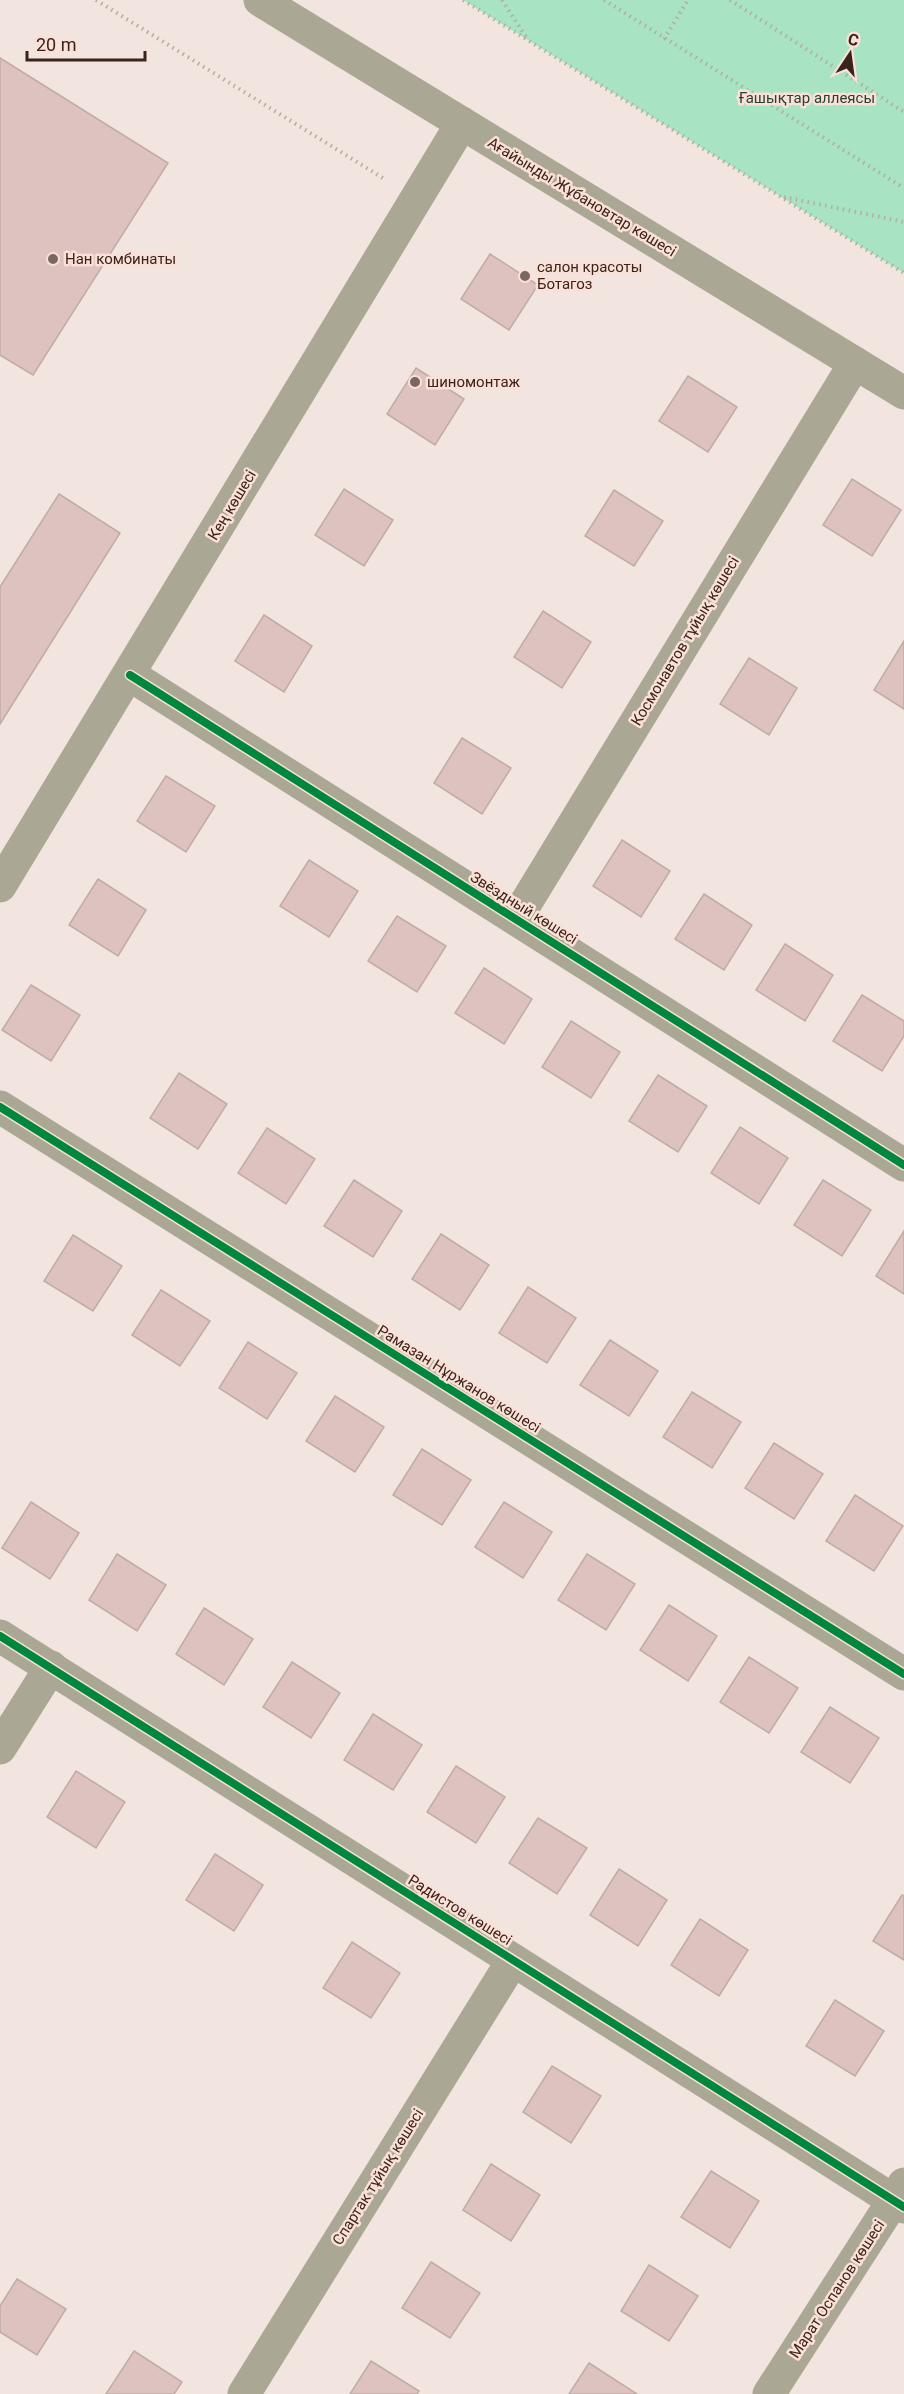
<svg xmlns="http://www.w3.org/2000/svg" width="904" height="2394" viewBox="0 0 904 2394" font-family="Roboto,sans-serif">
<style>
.green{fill:#a8e4c3}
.building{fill:#dec2bf;stroke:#bfaca9;stroke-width:1.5}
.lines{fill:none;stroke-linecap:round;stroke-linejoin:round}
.path{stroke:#b4ada2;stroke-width:4;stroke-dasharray:1.5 4.5;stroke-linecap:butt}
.minor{stroke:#aba795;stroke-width:33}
.cycleway-casing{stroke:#fae0d6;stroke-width:11}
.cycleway{stroke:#00873e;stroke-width:8}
.poi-dot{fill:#7a675f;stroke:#fae0d6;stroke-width:2}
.labels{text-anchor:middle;stroke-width:5;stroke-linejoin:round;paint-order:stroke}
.park-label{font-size:15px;fill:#264033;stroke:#fae0d6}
.street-label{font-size:15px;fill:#3a231a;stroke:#fae0d6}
.poi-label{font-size:15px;fill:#3a231a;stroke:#fae0d6;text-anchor:start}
</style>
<rect width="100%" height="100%" fill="#f2e4de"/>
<polygon class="green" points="463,0 904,0 904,273"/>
<g class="building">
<polygon points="0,58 168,163 33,375 0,355"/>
<polygon points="490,254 538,285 509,330 461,299"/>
<polygon points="416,368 464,399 435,445 387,414"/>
<polygon points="688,376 737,407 708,452 659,421"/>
<polygon points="852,479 901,510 872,556 823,525"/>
<polygon points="344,489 393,520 364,566 315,535"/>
<polygon points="614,490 663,521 634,566 585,536"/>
<polygon points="59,494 120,533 0,724 0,587"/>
<polygon points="543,611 591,642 562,688 514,657"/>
<polygon points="264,615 312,646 284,692 235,661"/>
<polygon points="904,641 904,709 874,690"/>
<polygon points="749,658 797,688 769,735 720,704"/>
<polygon points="462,738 511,768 482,814 434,783"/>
<polygon points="166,776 215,806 186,852 137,821"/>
<polygon points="622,840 670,871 641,917 593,886"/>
<polygon points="309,860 358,891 329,937 280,906"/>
<polygon points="98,879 146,910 118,956 69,925"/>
<polygon points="704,894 752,925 724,970 675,939"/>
<polygon points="397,916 446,946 417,992 368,961"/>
<polygon points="785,944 833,975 805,1021 756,990"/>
<polygon points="484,968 532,999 504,1044 455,1013"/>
<polygon points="31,985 80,1015 51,1061 2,1030"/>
<polygon points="862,995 904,1021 904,1036 882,1071 833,1041"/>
<polygon points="571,1021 620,1052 591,1098 542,1067"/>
<polygon points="179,1073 227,1104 198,1149 150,1118"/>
<polygon points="658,1075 707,1106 678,1152 629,1121"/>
<polygon points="740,1127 788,1158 759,1204 711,1173"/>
<polygon points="267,1128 315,1159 286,1204 238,1173"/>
<polygon points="354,1180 402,1211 373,1257 324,1226"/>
<polygon points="823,1180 871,1210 842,1256 794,1225"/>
<polygon points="904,1231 904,1294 876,1276"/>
<polygon points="441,1234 489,1265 460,1310 412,1279"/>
<polygon points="73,1235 122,1266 93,1311 44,1281"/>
<polygon points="528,1287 576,1318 547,1363 499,1333"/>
<polygon points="161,1290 210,1321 180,1366 132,1335"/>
<polygon points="610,1340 658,1371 629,1416 580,1385"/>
<polygon points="248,1342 297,1373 267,1419 219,1388"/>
<polygon points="692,1392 741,1422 712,1468 663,1437"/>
<polygon points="335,1396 384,1427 355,1472 306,1441"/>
<polygon points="774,1443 823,1474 794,1519 745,1488"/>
<polygon points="422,1449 471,1480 442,1525 393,1495"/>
<polygon points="855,1495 903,1526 874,1571 826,1541"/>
<polygon points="31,1502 79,1533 50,1579 2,1548"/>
<polygon points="504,1502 552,1532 523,1578 475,1547"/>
<polygon points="117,1554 166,1585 137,1631 89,1600"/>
<polygon points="587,1554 635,1584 606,1630 558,1600"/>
<polygon points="669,1605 717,1636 688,1681 640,1650"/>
<polygon points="204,1608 253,1639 224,1685 176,1654"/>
<polygon points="749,1657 798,1688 769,1733 720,1702"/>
<polygon points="292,1662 340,1693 311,1738 263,1707"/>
<polygon points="830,1707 879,1738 850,1783 801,1752"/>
<polygon points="373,1714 422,1745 393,1790 344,1760"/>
<polygon points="456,1766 505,1797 476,1843 427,1812"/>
<polygon points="76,1771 125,1802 96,1848 47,1817"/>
<polygon points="538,1818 587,1848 557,1894 509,1863"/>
<polygon points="215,1854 263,1885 234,1931 186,1900"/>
<polygon points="619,1869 667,1900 638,1946 590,1915"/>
<polygon points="902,1895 904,1896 904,1960 873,1941"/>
<polygon points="700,1919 748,1950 719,1996 671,1965"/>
<polygon points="352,1942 400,1973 371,2018 323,1988"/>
<polygon points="835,2000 884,2031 855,2076 806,2046"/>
<polygon points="552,2066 601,2096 571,2143 523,2112"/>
<polygon points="491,2164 540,2195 511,2241 463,2210"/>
<polygon points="711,2171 759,2201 730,2248 681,2217"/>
<polygon points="431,2262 480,2293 450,2338 402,2308"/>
<polygon points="649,2265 698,2296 669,2341 621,2311"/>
<polygon points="17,2279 66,2309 37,2355 0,2332 0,2306"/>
<polygon points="134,2351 182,2382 174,2394 106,2394"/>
<polygon points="371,2361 419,2391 417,2394 350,2394"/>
<polygon points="589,2363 637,2394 569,2394"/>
</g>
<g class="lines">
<g class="path">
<polyline points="96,0 386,180"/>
<polyline points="463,0 904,273"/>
<polyline points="502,0 528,40"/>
<polyline points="604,0 904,188"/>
<polyline points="730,0 904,112"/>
<polyline points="664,39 688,0"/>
<polyline points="784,197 904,222"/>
</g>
<g class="minor">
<polyline points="260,0 904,393"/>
<polyline points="130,675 904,1165"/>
<polyline points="0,886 462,123"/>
<polyline points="516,919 855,363"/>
<polyline points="0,1107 904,1674"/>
<polyline points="0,1636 904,2207"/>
<polyline points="0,1748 51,1667"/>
<polyline points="244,2394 513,1960"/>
<polyline points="769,2394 904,2184"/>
</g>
<g class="cycleway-casing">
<g id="cycleway">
<polyline points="130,675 904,1165"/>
<polyline points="0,1107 904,1674"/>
<polyline points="0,1636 904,2207"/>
</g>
</g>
<use href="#cycleway" class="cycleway"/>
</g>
<g class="poi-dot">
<circle cx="53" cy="259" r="6"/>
<circle cx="525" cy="276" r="6"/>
<circle cx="415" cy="382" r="6"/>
</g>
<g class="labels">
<g class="park-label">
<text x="807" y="103">Ғашықтар аллеясы</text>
</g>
<g class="street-label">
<text transform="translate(582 197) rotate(31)" y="5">Ағайынды Жұбановтар көшесі</text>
<text transform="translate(232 505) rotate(-59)" y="5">Кең көшесі</text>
<text transform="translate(685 641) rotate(-59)" y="5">Космонавтов тұйық көшесі</text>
<text transform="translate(524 908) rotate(32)" y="5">Звёздный көшесі</text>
<text transform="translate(459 1379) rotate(32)" y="5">Рамазан Нұржанов көшесі</text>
<text transform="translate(460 1910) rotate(32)" y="5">Радистов көшесі</text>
<text transform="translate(378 2177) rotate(-58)" y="5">Спартак тұйық көшесі</text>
<text transform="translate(837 2289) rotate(-57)" y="5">Марат Оспанов көшесі</text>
</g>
<g class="poi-label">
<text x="65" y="264">Нан комбинаты</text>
<text x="537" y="272">салон красоты<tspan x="537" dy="17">Ботагоз</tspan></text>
<text x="427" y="387">шиномонтаж</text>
</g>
</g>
<g transform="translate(850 54) rotate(13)" stroke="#fae0d6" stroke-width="4.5" paint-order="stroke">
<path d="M0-4.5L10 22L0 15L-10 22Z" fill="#3a231a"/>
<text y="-9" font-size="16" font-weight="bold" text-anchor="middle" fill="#3a231a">С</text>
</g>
<path d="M27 51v9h118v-9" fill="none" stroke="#3a231a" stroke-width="3"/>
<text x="36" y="51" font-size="18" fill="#3a231a" stroke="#fae0d6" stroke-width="4.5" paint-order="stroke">20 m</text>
</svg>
